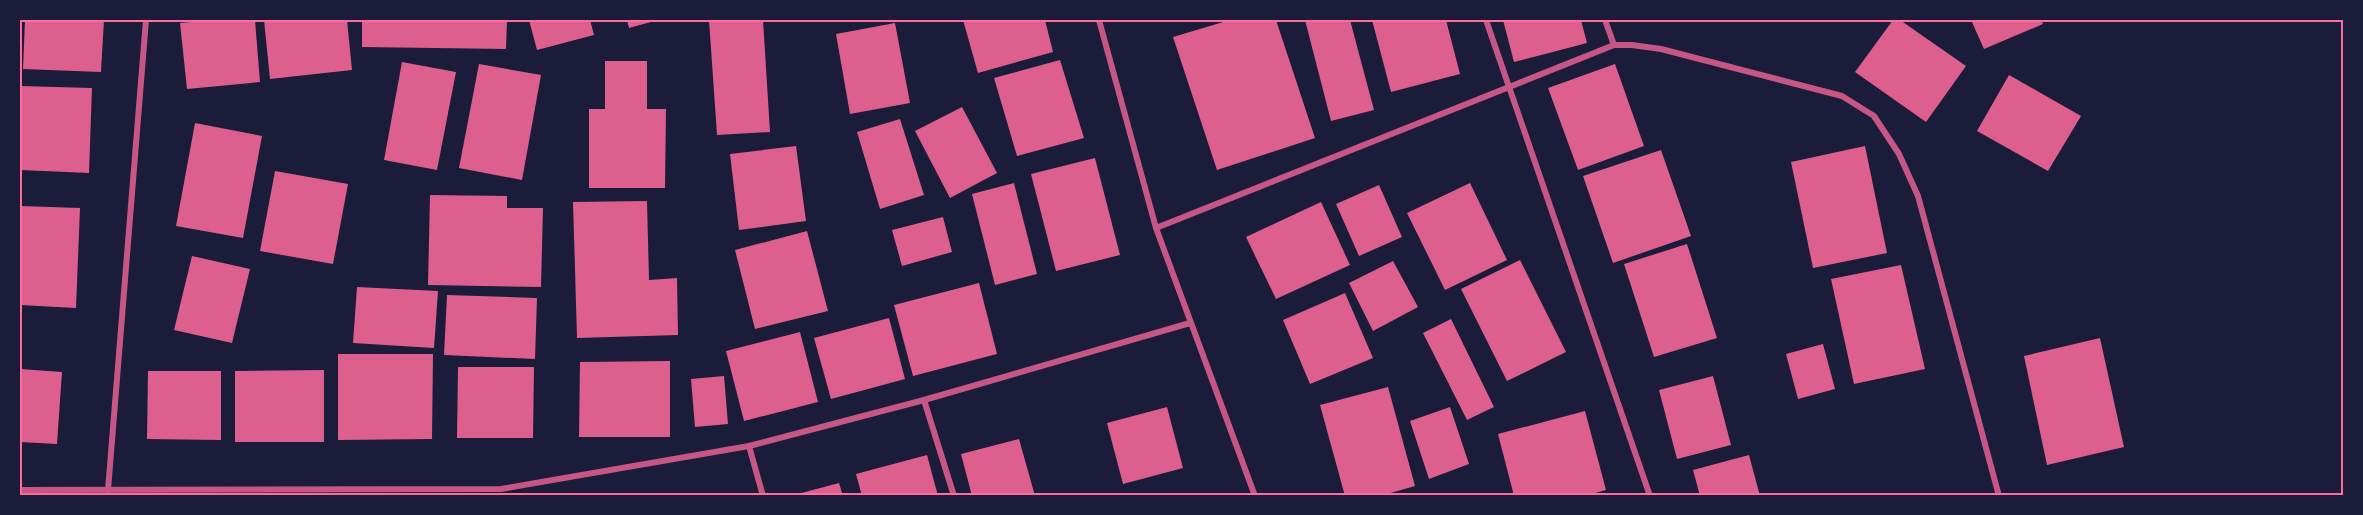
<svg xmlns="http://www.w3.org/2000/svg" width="2363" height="515" viewBox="0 0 2363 515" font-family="'Nunito Sans',sans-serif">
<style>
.building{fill:#dd5f8e}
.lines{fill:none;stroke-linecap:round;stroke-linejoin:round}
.minor{stroke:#c65784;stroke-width:6}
.neatline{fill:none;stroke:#ff6b9d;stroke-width:2}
</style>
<rect width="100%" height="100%" fill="#1b1b3a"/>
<g class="building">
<polygon points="25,20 104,20 101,72 23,69"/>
<polygon points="211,20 255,20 260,82 187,89 180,23"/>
<polygon points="264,20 347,20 352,70 270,79"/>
<polygon points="362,20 507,20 506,49 362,47"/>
<polygon points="529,20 590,20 594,35 537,50"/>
<polygon points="627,20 658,20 629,28"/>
<polygon points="709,20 763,20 770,132 717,135"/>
<polygon points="963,20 1045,20 1053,52 978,73"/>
<polygon points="1230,20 1276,20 1315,138 1217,170 1173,37"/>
<polygon points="1305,20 1350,20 1374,110 1331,121"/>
<polygon points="1372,20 1446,20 1460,74 1391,92"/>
<polygon points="1503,20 1581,20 1587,43 1514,62"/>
<polygon points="1893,20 1900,20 1966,66 1926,122 1855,72"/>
<polygon points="1971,20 2041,20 2043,24 1984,49"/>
<polygon points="895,23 910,103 850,114 836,34"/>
<polygon points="1060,60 1084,138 1017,156 994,78"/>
<polygon points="605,61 647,61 647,109 666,109 665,188 589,188 589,109 605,109"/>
<polygon points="402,62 456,72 437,170 384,160"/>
<polygon points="479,64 541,75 522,180 459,168"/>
<polygon points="1615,64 1644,146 1578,170 1548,88"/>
<polygon points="2009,75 2081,116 2048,171 1977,131"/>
<polygon points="20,86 92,88 89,173 20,170"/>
<polygon points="962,107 997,173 950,198 915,131"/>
<polygon points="900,119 924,195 880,209 857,132"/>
<polygon points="195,123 262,136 243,238 176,226"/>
<polygon points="796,146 806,221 739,230 730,154"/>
<polygon points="1865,146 1887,253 1813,268 1791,162"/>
<polygon points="1661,150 1691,236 1613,263 1583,176"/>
<polygon points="1095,158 1120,255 1056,271 1031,174"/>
<polygon points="275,171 348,184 333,264 260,251"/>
<polygon points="1014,183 1037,274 995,285 972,194"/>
<polygon points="1470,183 1507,260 1445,290 1407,213"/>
<polygon points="1379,185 1402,237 1359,256 1336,204"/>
<polygon points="430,195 507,196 507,208 543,208 541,287 428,285"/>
<polygon points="647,201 649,280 677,278 678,335 577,338 573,202"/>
<polygon points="1321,202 1350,265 1276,299 1246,237"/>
<polygon points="20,206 80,208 76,308 20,305"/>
<polygon points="943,217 952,252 902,266 892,230"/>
<polygon points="807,231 828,311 755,329 735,250"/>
<polygon points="1687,244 1717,338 1654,357 1624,264"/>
<polygon points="192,256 250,269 232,343 174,330"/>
<polygon points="1520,260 1566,352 1507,381 1461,289"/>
<polygon points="1393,261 1418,307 1373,331 1349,283"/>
<polygon points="1901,265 1925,369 1854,384 1831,279"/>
<polygon points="979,283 997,354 913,376 894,305"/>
<polygon points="357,287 438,291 434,348 353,343"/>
<polygon points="1345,293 1373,358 1310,384 1283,320"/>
<polygon points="447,295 537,298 535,359 444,355"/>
<polygon points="889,318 905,379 831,399 814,338"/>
<polygon points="1451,319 1494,407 1467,420 1423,333"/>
<polygon points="800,332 818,402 744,421 726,351"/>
<polygon points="2100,338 2124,447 2047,465 2024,356"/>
<polygon points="1823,344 1835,389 1798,399 1786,354"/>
<polygon points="338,354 433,354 432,439 338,440"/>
<polygon points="670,361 670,437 579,437 580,362"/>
<polygon points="458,367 534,367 533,438 457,438"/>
<polygon points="20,369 62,372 57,444 20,442"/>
<polygon points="324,370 324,442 235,442 235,371"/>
<polygon points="148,371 221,371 221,440 147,439"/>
<polygon points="724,376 728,424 695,427 691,379"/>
<polygon points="1713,376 1731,445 1677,459 1659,390"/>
<polygon points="1388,387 1415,486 1380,496 1345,496 1320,405"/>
<polygon points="1167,407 1183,468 1123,484 1107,423"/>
<polygon points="1450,407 1469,464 1429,479 1410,421"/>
<polygon points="1585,411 1606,490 1584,496 1514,496 1498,434"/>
<polygon points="1019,439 1035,496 972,496 961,454"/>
<polygon points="927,455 938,496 862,496 856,474"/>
<polygon points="1749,455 1760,496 1700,496 1693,470"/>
<polygon points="839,483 843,496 794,496 794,495"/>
</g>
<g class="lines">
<g class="minor">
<polyline points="1099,20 1156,228 1255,496"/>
<polyline points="1486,20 1650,496"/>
<polyline points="1605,20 1614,45"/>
<polyline points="1156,228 1614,45 1632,45 1661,49 1842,96 1874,116 1899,154 1918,196 1999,496"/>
<polyline points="924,400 954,496"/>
<polyline points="749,446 763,496"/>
<polyline points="20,490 501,489 749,446 924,400 1190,323"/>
<polyline points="108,490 146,20"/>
</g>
</g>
<rect width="2363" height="515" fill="none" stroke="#1b1b3a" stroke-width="42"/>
<rect x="21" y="21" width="2321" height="473" class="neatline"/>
</svg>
